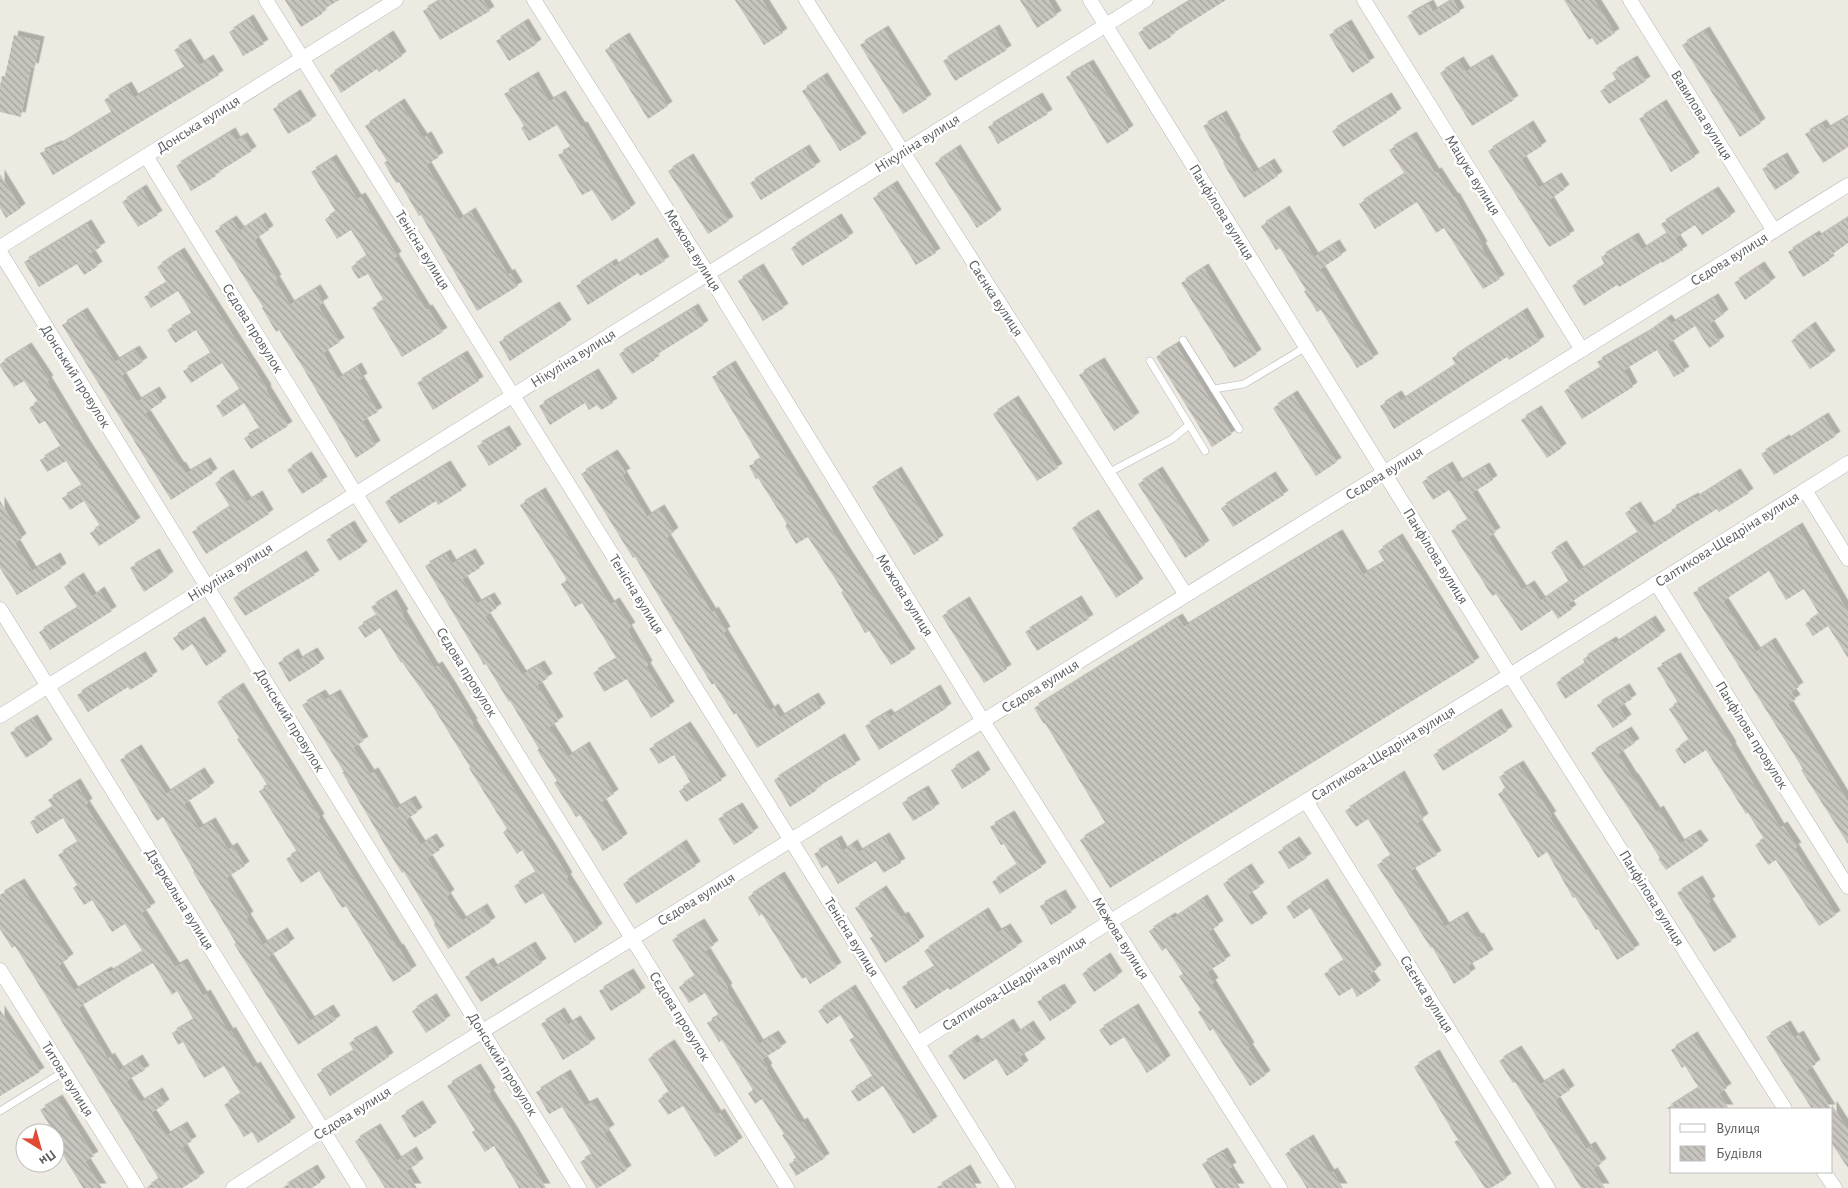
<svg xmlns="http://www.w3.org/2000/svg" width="1848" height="1188" viewBox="0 0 1848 1188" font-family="'Alegreya Sans',sans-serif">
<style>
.building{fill:url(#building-back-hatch);filter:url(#shadow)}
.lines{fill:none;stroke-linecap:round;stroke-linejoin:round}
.service-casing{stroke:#b4b7bb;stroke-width:8}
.minor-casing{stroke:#b4b7bb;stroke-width:15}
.service{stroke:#fff;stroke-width:7}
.minor{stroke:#fff;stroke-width:14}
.labels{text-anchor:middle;stroke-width:5;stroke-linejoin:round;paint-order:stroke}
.street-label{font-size:15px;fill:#5a5d61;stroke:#fff}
</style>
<defs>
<pattern id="building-back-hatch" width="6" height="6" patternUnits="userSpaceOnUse" patternTransform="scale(1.25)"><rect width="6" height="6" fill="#c8c4be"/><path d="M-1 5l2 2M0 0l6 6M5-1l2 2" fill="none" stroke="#a5a29e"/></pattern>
<filter id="shadow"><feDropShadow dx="4.5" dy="-4.5" stdDeviation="0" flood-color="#0004"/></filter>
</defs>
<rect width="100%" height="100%" fill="#eceae1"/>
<g class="building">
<polygon points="285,0 339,0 321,11 322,14 301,27"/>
<polygon points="441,0 483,0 490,11 440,40 423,11"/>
<polygon points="735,0 762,0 783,33 764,45"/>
<polygon points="1020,0 1048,0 1057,15 1037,28"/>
<polygon points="1192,0 1226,0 1170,35 1171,37 1149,50 1138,33"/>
<polygon points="1453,0 1460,12 1419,36 1407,16 1429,4 1433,12"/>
<polygon points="1564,0 1594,0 1615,33 1597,45 1592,38 1589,40"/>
<polygon points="249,19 264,44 243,56 229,32"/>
<polygon points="524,23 537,44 509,61 496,41"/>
<polygon points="1347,24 1370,62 1352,73 1329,35"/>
<polygon points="995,29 1007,50 955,81 943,61"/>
<polygon points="884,30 927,99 903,114 860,45"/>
<polygon points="1705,31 1761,123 1740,137 1682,45"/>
<polygon points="14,35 40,41 34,68 31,67 21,117 0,112 0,86 2,76 5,76"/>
<polygon points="389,35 402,56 379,72 377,69 341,93 330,75"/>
<polygon points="625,37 668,106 648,119 605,50"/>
<polygon points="186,43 200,65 209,59 219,75 53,175 40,153 57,145 58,146 112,113 104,100 127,86 134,98 185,68 174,50"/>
<polygon points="1488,59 1514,100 1472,126 1440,73 1459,61 1466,72"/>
<polygon points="1633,60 1646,81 1609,104 1600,91 1617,81 1612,73"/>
<polygon points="1089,64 1129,130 1107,144 1066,77"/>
<polygon points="534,76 549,102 561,95 581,127 583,126 631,208 612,221 592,190 582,195 558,155 571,148 557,125 529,141 521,128 524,126 504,94"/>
<polygon points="823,77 862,138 840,151 802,91"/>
<polygon points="296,94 312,120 288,134 273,109"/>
<polygon points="1038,97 1048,114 998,144 988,127"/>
<polygon points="1387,97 1397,113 1343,147 1332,131"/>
<polygon points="400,103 423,138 427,136 439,157 426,165 459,220 471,212 508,275 510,273 518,286 477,311 421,215 419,216 399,182 396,183 384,163 387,161 365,126"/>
<polygon points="1662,104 1695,157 1671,172 1639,119"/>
<polygon points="1222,115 1236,140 1235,141 1254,173 1270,163 1278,176 1244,198 1223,163 1224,162 1203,126"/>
<polygon points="1848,117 1848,147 1823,163 1805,134 1822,124 1826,130"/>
<polygon points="1529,125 1542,146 1521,159 1539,188 1557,177 1565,189 1549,200 1570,235 1549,247 1488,151"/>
<polygon points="231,132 236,141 243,137 252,151 215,174 216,176 191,191 176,166"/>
<polygon points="1412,136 1435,173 1437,172 1454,198 1455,197 1483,246 1481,247 1500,279 1483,289 1444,228 1436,233 1417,202 1375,229 1359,204 1405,174 1389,150"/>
<polygon points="805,149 816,166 761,200 750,183"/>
<polygon points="956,149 997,214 977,228 935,163"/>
<polygon points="1783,157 1795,177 1775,190 1762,169"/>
<polygon points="689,158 729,221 708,234 668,171"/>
<polygon points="332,159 357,199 361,197 397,256 394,258 426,310 428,309 443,332 402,357 372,308 384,301 368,274 358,279 351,267 367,256 351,230 337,239 325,219 336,212 311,172"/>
<polygon points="0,174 21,208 6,218 0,208"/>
<polygon points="893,185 936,253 916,265 873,198"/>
<polygon points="142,189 158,215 138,227 122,202"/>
<polygon points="1714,191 1731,216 1702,235 1695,225 1675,238 1683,250 1662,263 1661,262 1619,287 1617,285 1584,306 1572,286 1605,265 1601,257 1634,237 1642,250 1667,234 1661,224"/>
<polygon points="1285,210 1314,257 1335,244 1342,255 1320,269 1374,358 1357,368 1321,310 1317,312 1304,291 1306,290 1280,248 1276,250 1261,226"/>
<polygon points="261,217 269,230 254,240 277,279 275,280 290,305 316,289 324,302 318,306 340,342 323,353 338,379 357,367 363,378 359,380 378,412 362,421 376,445 356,458 302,366 279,330 276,332 262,308 263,307 215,231 232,220 240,231"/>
<polygon points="837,218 849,237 802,266 791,248"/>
<polygon points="1848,218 1848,243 1828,257 1830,260 1803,277 1788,252 1815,235 1817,238"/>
<polygon points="87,224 101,247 90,253 98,266 84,275 77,264 39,287 24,262"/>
<polygon points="653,242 665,261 640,276 638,273 588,305 576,286 612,263 614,267"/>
<polygon points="180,252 267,389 266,390 288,426 251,449 244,438 260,429 244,403 223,417 216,406 240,390 222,363 191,383 183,371 211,354 196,330 175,343 167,330 192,314 178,291 151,308 144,297 167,283 157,267"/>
<polygon points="1760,266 1771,282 1745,300 1734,283"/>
<polygon points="759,268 784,308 763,321 738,281"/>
<polygon points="1204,268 1257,354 1234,368 1181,283"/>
<polygon points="1714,298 1724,314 1709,324 1720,341 1709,348 1695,326 1668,344 1685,371 1674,377 1657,350 1624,370 1633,387 1582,419 1564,391 1601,368 1597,362 1646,334 1667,319 1671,324"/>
<polygon points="555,306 567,324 510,361 499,342"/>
<polygon points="694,308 704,325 653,357 655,360 632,374 619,354"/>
<polygon points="83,312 115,362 135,350 143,362 121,376 137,402 155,391 162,402 145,413 180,467 181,466 186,474 206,462 213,473 171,500 62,325"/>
<polygon points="1523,312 1540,341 1509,360 1507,357 1394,429 1380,406 1397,395 1401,401 1456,365 1452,358"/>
<polygon points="1811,326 1831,355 1810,369 1791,341"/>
<polygon points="1176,345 1232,434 1212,447 1156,357"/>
<polygon points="27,347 49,380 47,381 87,447 136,522 99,546 90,533 100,526 84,501 70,510 62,498 82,486 66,461 47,472 40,460 61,447 45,421 39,424 29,408 38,402 24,381 14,387 0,366 0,364"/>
<polygon points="463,355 479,381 433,410 417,383"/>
<polygon points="1100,362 1135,417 1114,431 1079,375"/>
<polygon points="731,365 848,556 911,653 891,665 869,631 865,633 841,592 843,591 808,537 796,544 785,526 787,524 758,478 756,479 749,466 761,459 712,377"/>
<polygon points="594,373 613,403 601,410 597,405 589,410 585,403 550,425 539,406"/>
<polygon points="1293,395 1337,462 1316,476 1273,408"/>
<polygon points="1014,400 1058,468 1037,481 993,414"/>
<polygon points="1537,410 1562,448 1547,458 1521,420"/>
<polygon points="1824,417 1836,436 1774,475 1761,454 1785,439 1786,441"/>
<polygon points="505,430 517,449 489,466 477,446"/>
<polygon points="613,454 626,473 622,475 647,517 660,509 674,532 666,538 712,613 714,611 726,631 723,633 770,711 774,708 780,718 814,697 821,708 757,748 736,713 734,715 714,683 712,685 635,557 633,558 581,474"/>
<polygon points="307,456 323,481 302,494 287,470"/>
<polygon points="446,465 462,490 438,505 436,501 399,524 385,502"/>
<polygon points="1448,466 1458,483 1485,467 1493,480 1472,493 1496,532 1488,537 1522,590 1530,585 1541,601 1569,582 1551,552 1562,545 1579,571 1638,533 1625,513 1636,506 1650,527 1673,513 1671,510 1694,497 1695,499 1736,473 1749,493 1719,512 1717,509 1683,530 1568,604 1572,609 1558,619 1552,610 1521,631 1496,594 1492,596 1451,531 1468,520 1449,490 1433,500 1422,482"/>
<polygon points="897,471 939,540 914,555 872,487"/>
<polygon points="1158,471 1205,545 1185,558 1138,484"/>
<polygon points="229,474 247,502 258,495 269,514 206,554 192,532 230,507 215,483"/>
<polygon points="1271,476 1284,495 1233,527 1221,508"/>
<polygon points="541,492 610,605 615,602 631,627 627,629 648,665 646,667 670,706 651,718 627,679 604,692 593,673 617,659 582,603 575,607 561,584 567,580 520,505"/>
<polygon points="0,501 22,538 15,543 32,571 56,557 62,568 17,595 0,568"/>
<polygon points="1094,514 1139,583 1116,598 1072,528"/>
<polygon points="350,525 363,546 339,561 326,540"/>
<polygon points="1798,527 1848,612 1848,658 1828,626 1813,636 1805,624 1819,614 1804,589 1786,600 1769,571 1723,601 1756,652 1771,642 1799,687 1791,692 1796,699 1788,704 1848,802 1848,844 1801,770 1803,769 1693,593"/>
<polygon points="1338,534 1363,575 1385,562 1378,551 1398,538 1475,662 1110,888 1080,840 1106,824 1045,723 1044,724 1034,708 1178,618 1184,627"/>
<polygon points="155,553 169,576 144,592 130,568"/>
<polygon points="471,553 480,568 462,579 477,604 490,597 497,608 485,616 522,675 540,665 548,678 537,685 559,721 549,727 568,757 585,746 614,794 601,802 623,838 603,851 580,815 576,817 554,783 557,781 537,750 539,749 510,701 509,702 486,664 484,665 425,566 446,554 452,564"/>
<polygon points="302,555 315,575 245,616 233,598"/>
<polygon points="79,577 92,597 100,591 112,611 50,650 39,632 78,608 64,587"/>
<polygon points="392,594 404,614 402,615 434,668 438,666 452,688 473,723 472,724 552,850 568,877 566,878 598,928 575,943 543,893 525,904 514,886 536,873 522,850 517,854 503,832 507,829 469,768 470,767 430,702 402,662 401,663 380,628 365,638 358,627 377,616 371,607"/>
<polygon points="1077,600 1089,619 1037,651 1025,632"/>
<polygon points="965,601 1007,669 984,683 942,616"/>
<polygon points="1651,620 1661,635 1565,699 1556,683 1585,664 1583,659 1612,641 1614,644"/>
<polygon points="200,621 222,656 206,666 192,644 182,651 173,638"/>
<polygon points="313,652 320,663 289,682 278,663 294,653 298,661"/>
<polygon points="141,656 153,676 130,690 128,687 88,712 77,695"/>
<polygon points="1676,657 1732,746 1731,747 1780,828 1783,826 1797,847 1794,848 1836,915 1819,926 1776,860 1768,865 1755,845 1764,839 1748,813 1746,814 1706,750 1684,764 1675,750 1689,740 1669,709 1678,703 1657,668"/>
<polygon points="239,687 320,818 318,820 398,949 399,948 412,970 393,982 346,906 342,908 319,871 301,883 286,859 297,852 259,791 268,786 237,739 239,738 217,702"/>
<polygon points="1625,688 1632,699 1619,707 1627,719 1613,728 1597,705"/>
<polygon points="936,689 947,708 879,750 865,726 887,713 890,717"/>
<polygon points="321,694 325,700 336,694 364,741 353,747 370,774 374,772 396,809 411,800 418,812 405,820 421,845 432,838 440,850 427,858 450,894 446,897 462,921 483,908 491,922 448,949 434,925 435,923 404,872 402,873 389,852 342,772 344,772 302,705"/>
<polygon points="1497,713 1508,731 1443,771 1433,755"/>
<polygon points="33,719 48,744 26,758 10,733"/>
<polygon points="686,726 722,780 686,802 679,791 691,783 674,755 659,764 649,749"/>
<polygon points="1627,731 1635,743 1618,754 1633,778 1634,778 1656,812 1659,810 1680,844 1696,834 1704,845 1666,870 1658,859 1660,858 1628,808 1591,753"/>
<polygon points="840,738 856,764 816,788 817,790 790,807 774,780"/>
<polygon points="137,749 166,794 200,772 210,787 184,804 199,829 211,822 228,850 233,847 245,866 226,878 249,916 246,918 263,945 283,932 290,943 268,957 310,1021 329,1009 336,1020 298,1045 234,944 236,943 193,872 194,871 163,817 157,821 120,760"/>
<polygon points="974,755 986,774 962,789 951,770"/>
<polygon points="1519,765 1552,816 1549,817 1635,949 1617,960 1598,929 1596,930 1575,897 1573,898 1547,852 1538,858 1498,794 1506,789 1499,777"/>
<polygon points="1400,775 1424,818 1417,823 1437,855 1410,871 1445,927 1463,916 1477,938 1479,937 1489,954 1467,966 1471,973 1454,984 1432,947 1431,948 1377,865 1391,856 1368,819 1356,827 1345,811"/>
<polygon points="76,783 88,803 85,805 151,907 141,913 175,967 183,963 203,996 206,994 229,1033 231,1031 253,1068 256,1066 291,1122 258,1143 252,1132 244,1137 224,1105 241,1094 224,1066 204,1078 183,1042 178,1045 172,1033 194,1020 177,991 172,995 153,963 128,977 78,1008 108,1059 110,1057 119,1071 138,1059 145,1070 126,1081 140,1103 158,1092 165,1104 151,1113 166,1136 183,1126 192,1141 182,1147 200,1177 182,1188 146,1188 159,1179 15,946 12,948 0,929 0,895 20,883 69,958 58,966 74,991 107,971 109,973 143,952 125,924 112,932 92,900 84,905 73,888 77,885 58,855 78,843 63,818 37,834 30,822 53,807 48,800"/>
<polygon points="924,790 935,808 913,821 902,803"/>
<polygon points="738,807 754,832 734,845 718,819"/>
<polygon points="1010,815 1042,867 1000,894 992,882 1017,865 1004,844 1001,845 990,827"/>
<polygon points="885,837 901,863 883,873 876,861 838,884 827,865 822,868 814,854 837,840 843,851 853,844 858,853"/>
<polygon points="1295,841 1307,858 1289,869 1278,852"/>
<polygon points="682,844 696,866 636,904 623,884"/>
<polygon points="1247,868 1260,887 1247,895 1263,918 1251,925 1223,884"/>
<polygon points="780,876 837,967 810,984 806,977 802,979 762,914 759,916 748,897"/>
<polygon points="1698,880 1711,901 1708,903 1732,941 1714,952 1677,893"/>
<polygon points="1323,883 1377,969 1369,975 1376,985 1357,997 1352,988 1339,996 1324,974 1344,961 1310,908 1294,919 1286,907"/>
<polygon points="882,890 901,918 904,916 920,941 885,963 870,938 873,936 855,908"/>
<polygon points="1061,894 1072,912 1051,925 1040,906"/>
<polygon points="1203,899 1219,925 1208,932 1226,960 1207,972 1214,982 1211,984 1250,1047 1248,1048 1266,1075 1250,1086 1213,1029 1210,1031 1198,1012 1201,1010 1179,976 1183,974 1166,948 1162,951 1149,931 1171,917 1173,919"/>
<polygon points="984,912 997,933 1006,928 1018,946 950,990 948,988 916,1009 902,987 935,967 924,951"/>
<polygon points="700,923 714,945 705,951 728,988 726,989 759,1044 774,1035 782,1047 762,1059 768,1068 766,1069 800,1124 803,1122 825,1158 796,1176 789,1164 797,1159 782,1135 784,1134 762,1099 755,1104 748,1093 753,1090 722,1040 719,1042 707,1023 719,1016 705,993 689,1003 679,987 695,976 672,940"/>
<polygon points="531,946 542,963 481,1002 465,977 489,962 493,969"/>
<polygon points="1106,957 1118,976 1094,992 1082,974"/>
<polygon points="629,973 641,992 611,1011 599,991"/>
<polygon points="1060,988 1072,1007 1050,1021 1037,1002"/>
<polygon points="851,989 933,1121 913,1134 883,1086 858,1102 851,1091 873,1077 849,1040 854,1037 840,1015 827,1024 818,1011"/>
<polygon points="432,998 446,1020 426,1033 412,1011"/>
<polygon points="1134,1008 1166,1060 1147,1073 1124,1037 1110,1046 1099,1030"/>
<polygon points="0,1010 40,1072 0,1096"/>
<polygon points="560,1012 568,1025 576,1020 591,1043 563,1060 541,1024"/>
<polygon points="1009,1023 1016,1034 1029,1025 1041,1043 1019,1057 1024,1065 1007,1076 996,1059 964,1080 948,1056 973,1039 977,1044"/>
<polygon points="1786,1025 1794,1038 1799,1035 1816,1064 1807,1070 1831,1109 1812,1109 1766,1037"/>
<polygon points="372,1030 389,1057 330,1096 317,1074 354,1051 349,1043"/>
<polygon points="1693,1036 1727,1088 1719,1093 1729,1109 1666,1109 1699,1088 1685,1066 1682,1068 1671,1050"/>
<polygon points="670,1044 717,1115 720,1113 738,1142 715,1157 683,1106 668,1115 658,1100 669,1092 648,1059"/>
<polygon points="1517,1050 1540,1085 1559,1073 1570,1090 1555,1100 1586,1149 1591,1146 1602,1163 1593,1169 1605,1188 1581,1188 1515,1082 1513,1083 1499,1061"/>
<polygon points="1435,1054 1507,1178 1491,1188 1485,1188 1454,1142 1458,1140 1414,1067"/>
<polygon points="476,1068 491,1092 489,1094 514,1133 546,1188 519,1188 494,1146 485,1152 472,1132 475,1130 447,1086"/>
<polygon points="566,1074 585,1106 593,1102 610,1129 604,1133 627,1170 598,1188 596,1188 580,1162 592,1155 562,1107 549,1114 536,1092"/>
<polygon points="58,1099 94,1156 85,1161 102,1188 83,1188 55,1142 55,1133 49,1133 45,1126 49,1124 40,1110"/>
<polygon points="418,1105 432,1127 414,1138 401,1116"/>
<polygon points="1832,1105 1848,1130 1848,1168 1832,1144"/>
<polygon points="376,1128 397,1161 412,1151 419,1163 406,1171 417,1188 385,1188 355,1141"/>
<polygon points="1309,1139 1330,1174 1333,1172 1343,1188 1307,1188 1285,1154"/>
<polygon points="1223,1152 1232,1167 1228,1169 1240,1188 1216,1188 1202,1164"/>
<polygon points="313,1169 321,1182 312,1188 282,1188"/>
<polygon points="966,1169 977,1188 936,1188"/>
</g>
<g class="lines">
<g class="service-casing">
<g id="service">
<polyline points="1183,340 1239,429"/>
<polyline points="1150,361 1205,451"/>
<polyline points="1214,389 1244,384 1306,347"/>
<polyline points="1108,473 1172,439 1189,425"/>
<polyline points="0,1111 63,1072"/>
</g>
</g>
<g class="minor-casing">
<g id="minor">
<polyline points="266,0 1008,1188"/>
<polyline points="534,0 708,274 983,721 1280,1188"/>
<polyline points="806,0 1186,595"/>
<polyline points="1090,0 1510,675 1785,1109"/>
<polyline points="1364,0 1582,350"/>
<polyline points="1630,0 1774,231"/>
<polyline points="146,156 787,1188"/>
<polyline points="0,247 396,0"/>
<polyline points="0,252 579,1188"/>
<polyline points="1805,490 1848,559"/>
<polyline points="1656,583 1848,887"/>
<polyline points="0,609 359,1188"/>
<polyline points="0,716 1146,0"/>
<polyline points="1306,801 1548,1188"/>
<polyline points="0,970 137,1188"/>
<polyline points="918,1043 1111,921 1510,675 1848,463"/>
<polyline points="1824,1172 1835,1188"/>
<polyline points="233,1188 323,1130 1848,185"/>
</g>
</g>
<use href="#service" class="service"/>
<use href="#minor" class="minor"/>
</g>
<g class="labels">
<g class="street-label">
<text transform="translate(1702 115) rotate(58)" y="5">Вавилова вулиця</text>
<text transform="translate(198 124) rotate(-32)" y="5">Донська вулиця</text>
<text transform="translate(917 143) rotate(-32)" y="5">Нікуліна вулиця</text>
<text transform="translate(1473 175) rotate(58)" y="5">Мацука вулиця</text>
<text transform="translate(1222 212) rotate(58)" y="5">Панфілова вулиця</text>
<text transform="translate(423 250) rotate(58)" y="5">Тенісна вулиця</text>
<text transform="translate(693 250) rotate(58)" y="5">Межова вулиця</text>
<text transform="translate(1729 259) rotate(-32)" y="5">Сєдова вулиця</text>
<text transform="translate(996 298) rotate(57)" y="5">Саєнка вулиця</text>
<text transform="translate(253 328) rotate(58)" y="5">Сєдова провулок</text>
<text transform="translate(573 358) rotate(-32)" y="5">Нікуліна вулиця</text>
<text transform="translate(76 376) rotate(58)" y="5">Донський провулок</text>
<text transform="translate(1384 473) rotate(-32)" y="5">Сєдова вулиця</text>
<text transform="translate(1727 539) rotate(-32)" y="5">Салтикова-Щедріна вулиця</text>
<text transform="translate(1436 556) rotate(58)" y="5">Панфілова вулиця</text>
<text transform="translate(230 572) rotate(-32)" y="5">Нікуліна вулиця</text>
<text transform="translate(637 594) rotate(58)" y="5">Тенісна вулиця</text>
<text transform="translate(905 595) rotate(58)" y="5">Межова вулиця</text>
<text transform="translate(467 672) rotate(58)" y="5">Сєдова провулок</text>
<text transform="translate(1040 686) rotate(-32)" y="5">Сєдова вулиця</text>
<text transform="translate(290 720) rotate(58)" y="5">Донський провулок</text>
<text transform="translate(1752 735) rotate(58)" y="5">Панфілова провулок</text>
<text transform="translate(1383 753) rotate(-32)" y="5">Салтикова-Щедріна вулиця</text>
<text transform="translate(1652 898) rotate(58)" y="5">Панфілова вулиця</text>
<text transform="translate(180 899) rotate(58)" y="5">Дзеркальна вулиця</text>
<text transform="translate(696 899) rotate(-32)" y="5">Сєдова вулиця</text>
<text transform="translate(852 937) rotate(58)" y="5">Тенісна вулиця</text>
<text transform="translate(1121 938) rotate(58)" y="5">Межова вулиця</text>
<text transform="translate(1014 983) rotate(-32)" y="5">Салтикова-Щедріна вулиця</text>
<text transform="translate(1427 994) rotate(58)" y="5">Саєнка вулиця</text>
<text transform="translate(680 1016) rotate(58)" y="5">Сєдова провулок</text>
<text transform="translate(503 1064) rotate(58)" y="5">Донський провулок</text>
<text transform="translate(68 1079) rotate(58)" y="5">Титова вулиця</text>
<text transform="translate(352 1113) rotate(-32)" y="5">Сєдова вулиця</text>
</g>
</g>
<rect x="1670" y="1108" width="162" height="65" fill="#ffffff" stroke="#bdbec0"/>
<rect x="1680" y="1124" width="25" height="8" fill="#ffffff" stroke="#bdbec0"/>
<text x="1716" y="1133" font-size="15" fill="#5a5d61">Вулиця</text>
<rect x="1680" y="1146" width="25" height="15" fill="url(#building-back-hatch)" stroke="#bdbec0"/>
<text x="1716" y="1158" font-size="15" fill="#5a5d61">Будівля</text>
<g transform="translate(40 1148) rotate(143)"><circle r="24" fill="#ffffff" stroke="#bdbec0"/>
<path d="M0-4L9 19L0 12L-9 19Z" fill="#df4b34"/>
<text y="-8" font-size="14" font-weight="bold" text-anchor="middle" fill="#5a5d61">Пн</text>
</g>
</svg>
